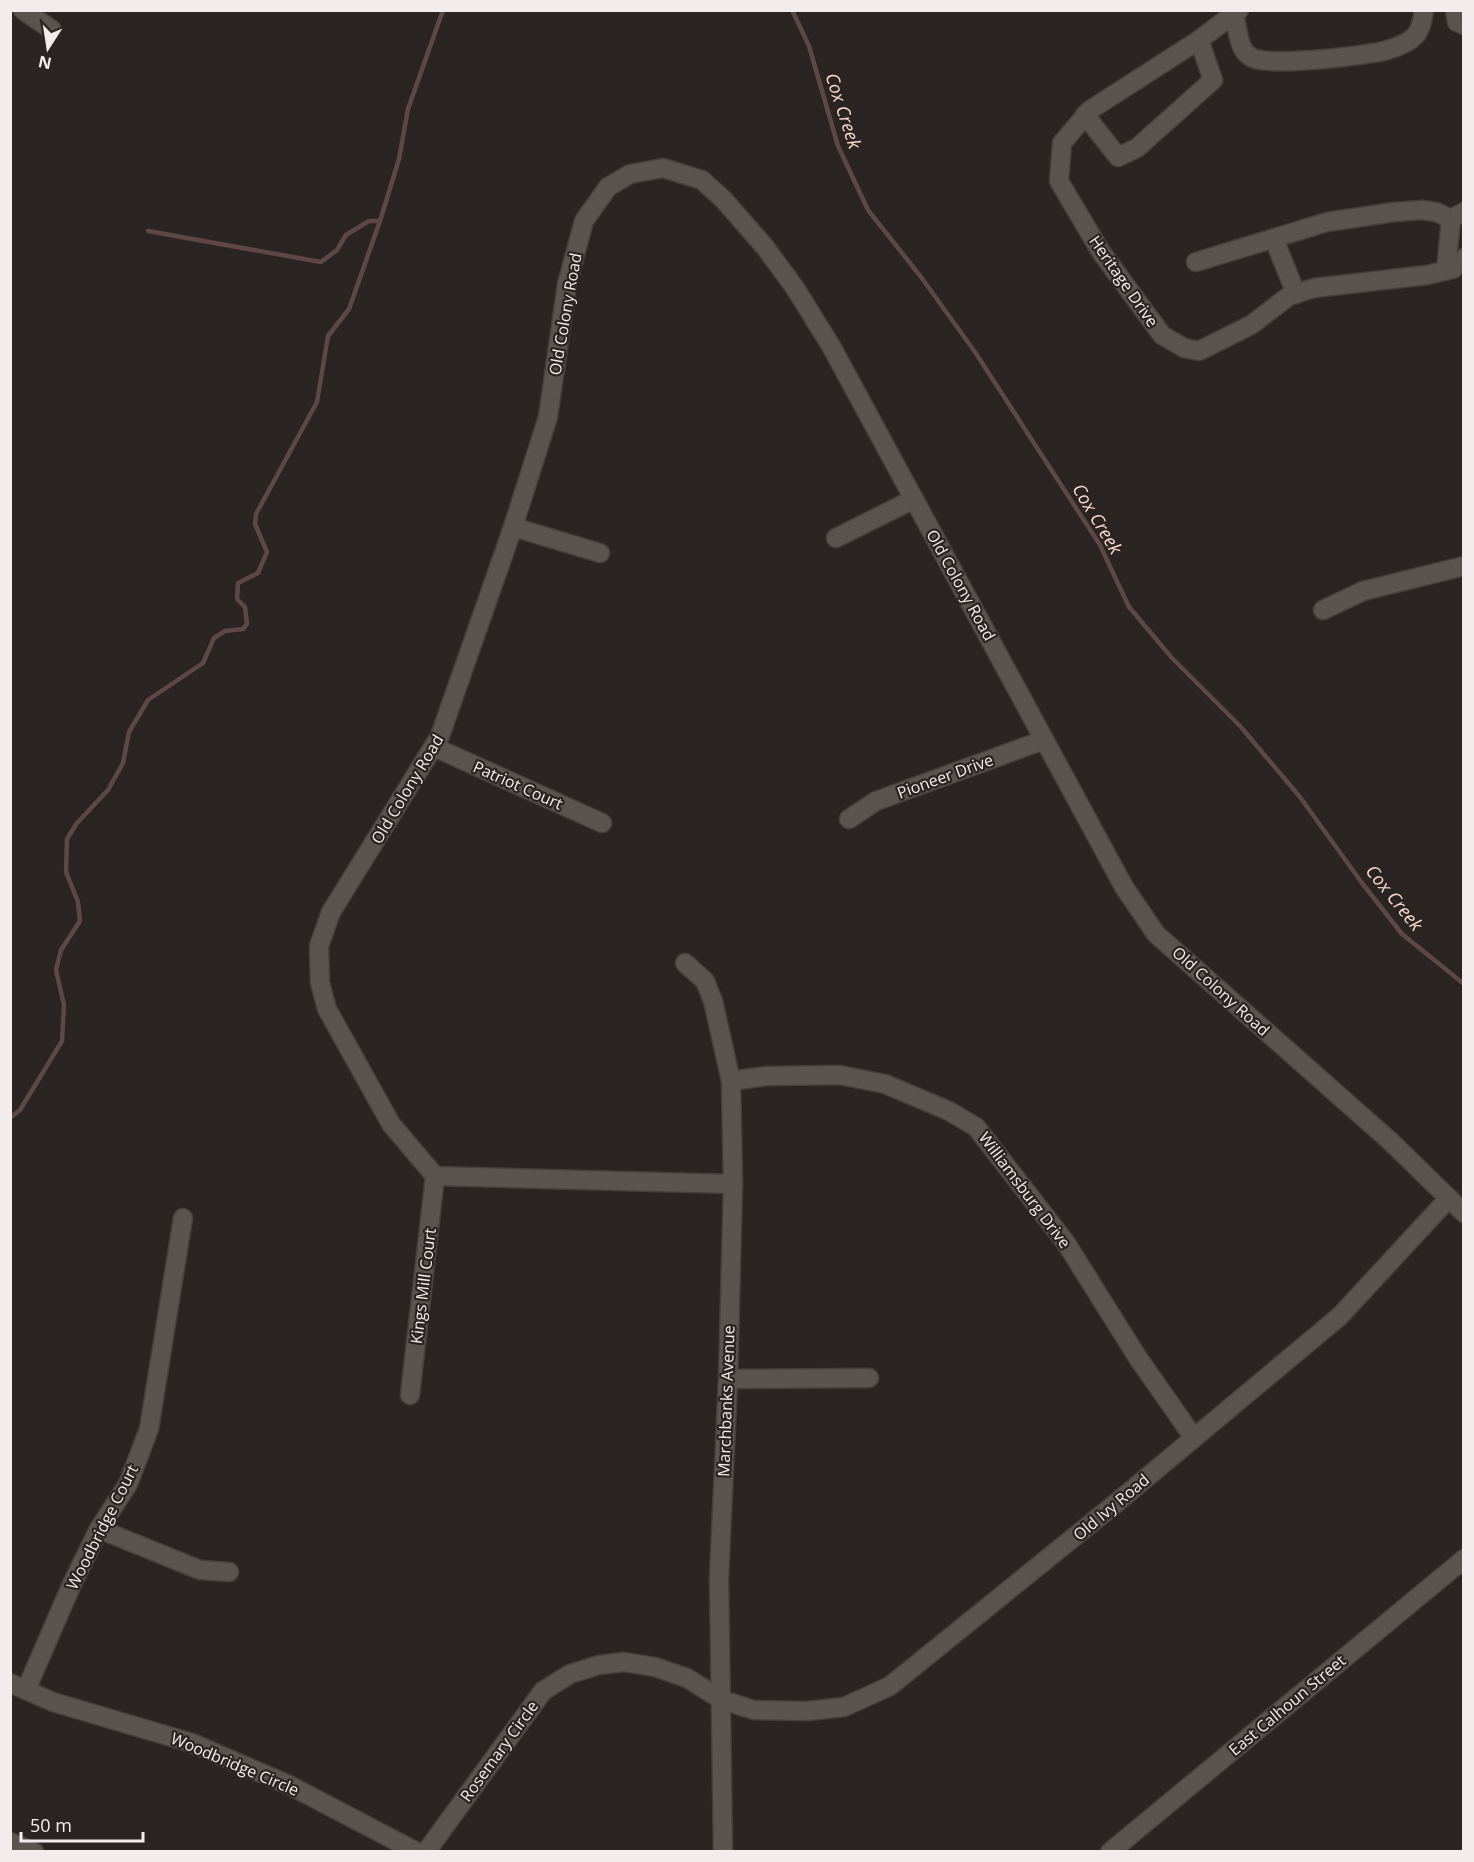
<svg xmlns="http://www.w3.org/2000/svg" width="1474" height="1862" viewBox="0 0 1474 1862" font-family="'Open Sans',sans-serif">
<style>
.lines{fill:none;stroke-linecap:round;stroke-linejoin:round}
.stream{stroke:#604747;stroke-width:4.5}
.minor-casing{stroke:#443e3d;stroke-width:21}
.minor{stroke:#5a5350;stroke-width:18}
.labels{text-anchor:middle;stroke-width:4.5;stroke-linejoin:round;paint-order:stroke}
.street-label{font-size:16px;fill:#f2edec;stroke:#2a2422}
.water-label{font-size:18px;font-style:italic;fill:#fed9cd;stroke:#2a2422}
</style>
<rect width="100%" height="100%" fill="#2a2422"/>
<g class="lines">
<g class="stream">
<polyline points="792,10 809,46 838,146 868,210 921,277 975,352 1100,545 1129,607 1172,658 1240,726 1300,797 1362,883 1402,934 1464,984"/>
<polyline points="148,231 321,262 337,250 346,235 369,221 380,221"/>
<polyline points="10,1118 20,1110 62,1041 64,1005 56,970 61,950 80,921 78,902 66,872 67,839 77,823 108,790 123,763 129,732 148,700 203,663 214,638 225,631 243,629 247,624 245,607 237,599 238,583 258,573 267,552 255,524 256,514 317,402 328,336 349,309 380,221 399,159 408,109 443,10"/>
</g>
<g class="minor-casing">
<g id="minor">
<polyline points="23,10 52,30"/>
<path d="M1230,10C1241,23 1234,50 1253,58C1271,66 1350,57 1372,53C1385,52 1406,45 1415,36C1420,31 1423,18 1424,10"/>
<polyline points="1239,10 1199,40 1090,110 1062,143 1059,181 1101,252 1162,335 1184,348 1199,351 1251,325 1289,296 1314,288 1427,275 1453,269 1464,258"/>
<polyline points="1455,10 1457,22 1464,25"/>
<polyline points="1085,115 1118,157 1137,148 1213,80 1199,40"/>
<polyline points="1274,239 1296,294"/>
<polyline points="1196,262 1327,222 1394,212 1422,210 1436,212 1451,219"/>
<polyline points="1446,270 1451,219 1464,212"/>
<polyline points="513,527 600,553"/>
<polyline points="836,538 914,499"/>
<polyline points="1323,610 1363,591 1464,566"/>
<polyline points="434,747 602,823"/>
<polyline points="849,819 876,801 1044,740"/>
<polyline points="685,963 705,981 713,1001 731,1081 733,1184 728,1379 719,1578 723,1852"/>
<polyline points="731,1081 766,1076 840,1075 885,1084 949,1111 976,1127 1066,1243 1138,1358 1194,1438"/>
<polyline points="733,1184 435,1176 391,1124 327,1009 320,983 319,946 331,912 440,736 513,527 548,417 567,284 584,221 608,187 630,174 663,168 702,180 724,200 765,247 795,288 831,346 1124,887 1156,934 1389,1140 1464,1213"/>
<polyline points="728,1379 869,1378"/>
<polyline points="410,1395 435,1176"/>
<polyline points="99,1529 200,1570 229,1572"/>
<polyline points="10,1683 53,1702 192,1743 289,1785 417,1852"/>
<polyline points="26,1690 72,1584 99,1529 128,1484 149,1429 183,1218"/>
<polyline points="10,1842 34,1852"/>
<polyline points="426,1852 543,1691 570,1674 599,1665 624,1662 655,1667 687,1678 722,1700 754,1710 808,1711 844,1707 890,1686 1115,1504 1340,1316 1449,1198"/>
<polyline points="1110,1852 1464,1559"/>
</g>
</g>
<use href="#minor" class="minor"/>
</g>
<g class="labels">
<g class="street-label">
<text transform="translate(1124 281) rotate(55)" y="6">Heritage Drive</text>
<text transform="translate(565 314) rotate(-80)" y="6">Old Colony Road</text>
<text transform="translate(961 585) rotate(61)" y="6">Old Colony Road</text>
<text transform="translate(945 776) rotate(-20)" y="6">Pioneer Drive</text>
<text transform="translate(518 785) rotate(24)" y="6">Patriot Court</text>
<text transform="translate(407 789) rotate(-59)" y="6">Old Colony Road</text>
<text transform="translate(1221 991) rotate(42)" y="6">Old Colony Road</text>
<text transform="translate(1025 1190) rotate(53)" y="6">Williamsburg Drive</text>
<text transform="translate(423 1286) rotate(-83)" y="6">Kings Mill Court</text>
<text transform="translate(726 1401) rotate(-88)" y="6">Marchbanks Avenue</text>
<text transform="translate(1111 1507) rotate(-40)" y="6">Old Ivy Road</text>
<text transform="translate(102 1527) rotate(-63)" y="6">Woodbridge Court</text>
<text transform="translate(1287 1705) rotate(-40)" y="6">East Calhoun Street</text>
<text transform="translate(499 1751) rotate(-54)" y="6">Rosemary Circle</text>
<text transform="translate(235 1764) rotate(23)" y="6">Woodbridge Circle</text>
</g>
<g class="water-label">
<text transform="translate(843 111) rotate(72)" y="6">Cox Creek</text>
<text transform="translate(1097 519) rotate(59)" y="6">Cox Creek</text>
<text transform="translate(1394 898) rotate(51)" y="6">Cox Creek</text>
</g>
</g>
<rect width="1474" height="1862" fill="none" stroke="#f2edec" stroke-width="24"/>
<g transform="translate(48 48) rotate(192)" stroke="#2a2422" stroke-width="4.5" paint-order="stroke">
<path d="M0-4.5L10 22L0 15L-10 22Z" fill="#f2edec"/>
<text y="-9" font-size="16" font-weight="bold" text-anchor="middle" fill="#f2edec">N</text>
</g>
<path d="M21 1832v9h122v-9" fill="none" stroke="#f2edec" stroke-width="3"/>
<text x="30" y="1832" font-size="18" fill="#f2edec" stroke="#2a2422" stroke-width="4.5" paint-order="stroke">50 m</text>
</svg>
